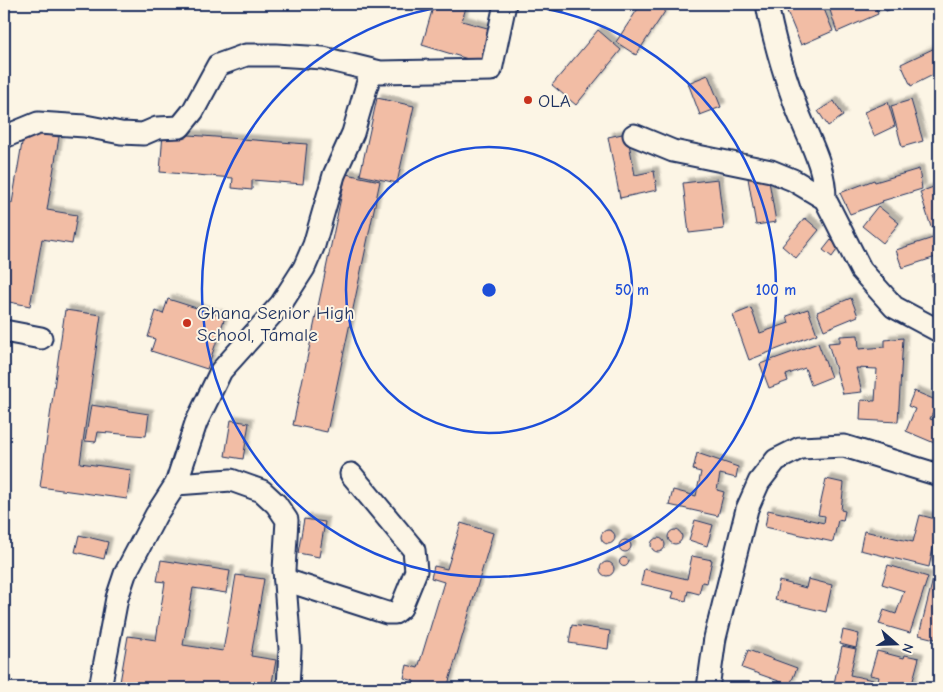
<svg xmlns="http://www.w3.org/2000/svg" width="943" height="692" viewBox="0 0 943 692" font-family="'Comic Neue',sans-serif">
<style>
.building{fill:#f2bda5;stroke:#1b2f5e;filter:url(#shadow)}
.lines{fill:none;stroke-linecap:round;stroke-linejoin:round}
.minor-casing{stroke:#1b2f5e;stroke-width:25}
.minor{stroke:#fcf5e5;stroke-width:21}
.ring{fill:none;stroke:#1d4ed8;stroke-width:2.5}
.poi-dot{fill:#c8321e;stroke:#fcf5e5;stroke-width:2}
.labels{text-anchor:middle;stroke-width:4;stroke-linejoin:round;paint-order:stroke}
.poi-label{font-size:19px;fill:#1b2f5e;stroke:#fcf5e5;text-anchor:start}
.centre{fill:#1d4ed8;stroke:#fcf5e5;stroke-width:2.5}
.ring-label{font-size:15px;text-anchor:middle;font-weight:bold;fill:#1d4ed8;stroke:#fcf5e5;stroke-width:4;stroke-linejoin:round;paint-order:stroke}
</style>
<defs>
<filter id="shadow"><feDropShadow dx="4.5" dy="-4.5" stdDeviation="1" flood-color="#0004"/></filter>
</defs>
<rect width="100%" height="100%" fill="#fcf5e5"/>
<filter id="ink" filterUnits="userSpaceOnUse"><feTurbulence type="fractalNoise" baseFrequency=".02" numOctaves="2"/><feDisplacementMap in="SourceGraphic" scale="10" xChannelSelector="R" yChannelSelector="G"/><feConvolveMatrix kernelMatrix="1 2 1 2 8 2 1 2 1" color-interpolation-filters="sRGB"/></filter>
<g filter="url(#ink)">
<g class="building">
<polygon points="434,4 467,4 462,21 491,29 481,63 422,45"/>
<polygon points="641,4 670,4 636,55 616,42"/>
<polygon points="784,4 822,4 833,31 801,45"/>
<polygon points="828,4 874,4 878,14 837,32"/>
<polygon points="882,4 905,4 886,11"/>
<polygon points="598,30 621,50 576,105 552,85"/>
<polygon points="939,46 939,72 911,86 901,64"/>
<polygon points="708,75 721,107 700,115 688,83"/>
<polygon points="377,98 414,106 397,183 360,175"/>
<polygon points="911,100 923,141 902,147 891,106"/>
<polygon points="834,101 843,116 828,126 818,111"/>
<polygon points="888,102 895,126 874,136 864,112"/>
<polygon points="24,131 59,137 47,210 77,215 72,244 42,239 30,306 4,301 4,254 8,229 5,228 9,203 12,203"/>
<polygon points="163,133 307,144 303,184 252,180 252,190 232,188 233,178 160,172"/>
<polygon points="627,133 635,175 654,171 657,190 620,198 608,137"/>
<polygon points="919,169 922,189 882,201 883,202 850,214 840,193 874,180 875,182"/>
<polygon points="346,174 380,181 327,432 293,425"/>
<polygon points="768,175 776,222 756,225 748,178"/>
<polygon points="718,179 724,229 689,233 683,183"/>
<polygon points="936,186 939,197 939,224 931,227 920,192"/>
<polygon points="878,206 899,223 883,243 862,226"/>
<polygon points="805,218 819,230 796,258 782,246"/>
<polygon points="939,236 939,256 902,268 896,250"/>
<polygon points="831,240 839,247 832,257 823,250"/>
<polygon points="939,273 939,293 937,294 931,275"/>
<polygon points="851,298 858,316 824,330 817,312"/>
<polygon points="168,299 225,317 207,369 151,351 155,339 148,337 156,311 163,314"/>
<polygon points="751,308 760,333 789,323 787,316 808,309 817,334 749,360 733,315"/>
<polygon points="65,310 101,315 80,463 131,470 127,499 40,487"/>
<polygon points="858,335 859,349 885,347 885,340 903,338 898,422 860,420 861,400 875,401 877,369 856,368 862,392 843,394 828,343 840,342 840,336"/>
<polygon points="818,343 831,377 811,385 805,368 786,375 788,381 769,388 760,364"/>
<polygon points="914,391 938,401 930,419 939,422 939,445 906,431 915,409 908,406"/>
<polygon points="91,405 149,414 146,436 98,432 96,442 85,441"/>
<polygon points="231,420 249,423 243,459 225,456"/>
<polygon points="697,453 738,467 736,478 720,474 717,490 724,492 718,516 669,505 673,490 696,496 701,472 693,470"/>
<polygon points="826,479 844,483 841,510 845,511 843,521 838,520 833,542 765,527 768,510 824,523 825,516 818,515"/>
<polygon points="920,515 939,520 929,567 860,550 864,531 913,542"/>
<polygon points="304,519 325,522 319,557 298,553"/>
<polygon points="695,520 713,525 707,546 689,540"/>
<polygon points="461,523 493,533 447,688 412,688 414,681 404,678 407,665 418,668 444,582 431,578 434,566 447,569"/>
<circle cx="608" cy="537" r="7"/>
<circle cx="675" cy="537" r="7"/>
<polygon points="79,535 108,542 104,559 75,552"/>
<circle cx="658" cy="545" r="7"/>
<circle cx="625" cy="546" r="6"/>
<polygon points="692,556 712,560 707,583 702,582 699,594 688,591 686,601 672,598 674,592 641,584 644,569 687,579"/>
<circle cx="624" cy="562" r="4.5"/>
<polygon points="161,560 230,571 226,593 193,588 183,645 223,651 236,575 264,579 251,656 276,660 271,688 119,688 128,636 156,640 165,582 157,581"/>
<circle cx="607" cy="569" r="7"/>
<polygon points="888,565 928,577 910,633 879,624 884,610 896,614 904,591 882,584"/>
<polygon points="934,575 939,576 939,640 919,635"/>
<polygon points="808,579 832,585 826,612 775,600 779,581 806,588"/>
<polygon points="572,625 610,631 608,649 569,643"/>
<polygon points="843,630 859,634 856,648 840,644"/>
<polygon points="842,646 856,649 850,675 873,680 871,688 833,688"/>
<polygon points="748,650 797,668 790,685 742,668"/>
<polygon points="877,651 904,658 905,655 919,658 911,688 876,688 879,677 870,675"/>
</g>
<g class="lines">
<g class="minor-casing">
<g id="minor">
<path d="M767,4C773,38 783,71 795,104C807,137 825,164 825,199"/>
<polyline points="634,135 673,151 771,171 793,180 825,199 861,270 894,307 939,331"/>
<polyline points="4,137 38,123 85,126 121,133 143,134 157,128 180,127 193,111 218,65 246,55 276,55 323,58 380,72 491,70 505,4"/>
<polyline points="4,331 41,338"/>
<polyline points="176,484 231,480 262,491 276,504 287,520 284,570 290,649 288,688"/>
<polyline points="285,580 387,613 395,613 401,608 416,571 414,550 351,474"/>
<polyline points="100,688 117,598 125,574 156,515 176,484 196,423 221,371 281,304 304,268 314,245 334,175 353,133 371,71"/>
<polyline points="708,688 715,638 747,509 759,482 776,460 800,448 844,446 939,475"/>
</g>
</g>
<use href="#minor" class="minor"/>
</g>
</g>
<g class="ring">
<circle cx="489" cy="290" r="143"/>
<path d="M512 4A287 287 0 1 1 466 4"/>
</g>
<g class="poi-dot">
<circle cx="528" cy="100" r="5"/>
<circle cx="187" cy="323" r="5"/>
</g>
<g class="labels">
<g class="poi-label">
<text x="538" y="107">OLA</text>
<text x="197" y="319">Ghana Senior High<tspan x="197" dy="22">School, Tamale</tspan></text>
</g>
</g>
<circle cx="489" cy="290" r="8" class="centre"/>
<g class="ring-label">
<text x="632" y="295">50 m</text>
<text x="776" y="295">100 m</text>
</g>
<rect width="943" height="692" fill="none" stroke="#fcf5e5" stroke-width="20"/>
<rect x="10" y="10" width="923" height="672" fill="none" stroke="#1b2f5e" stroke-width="2" filter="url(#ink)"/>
<g transform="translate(896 644) rotate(110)" stroke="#fcf5e5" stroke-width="4" paint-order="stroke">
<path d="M0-4L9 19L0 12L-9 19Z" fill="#1b2f5e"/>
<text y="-8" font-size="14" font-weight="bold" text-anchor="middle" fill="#1b2f5e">N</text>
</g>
</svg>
